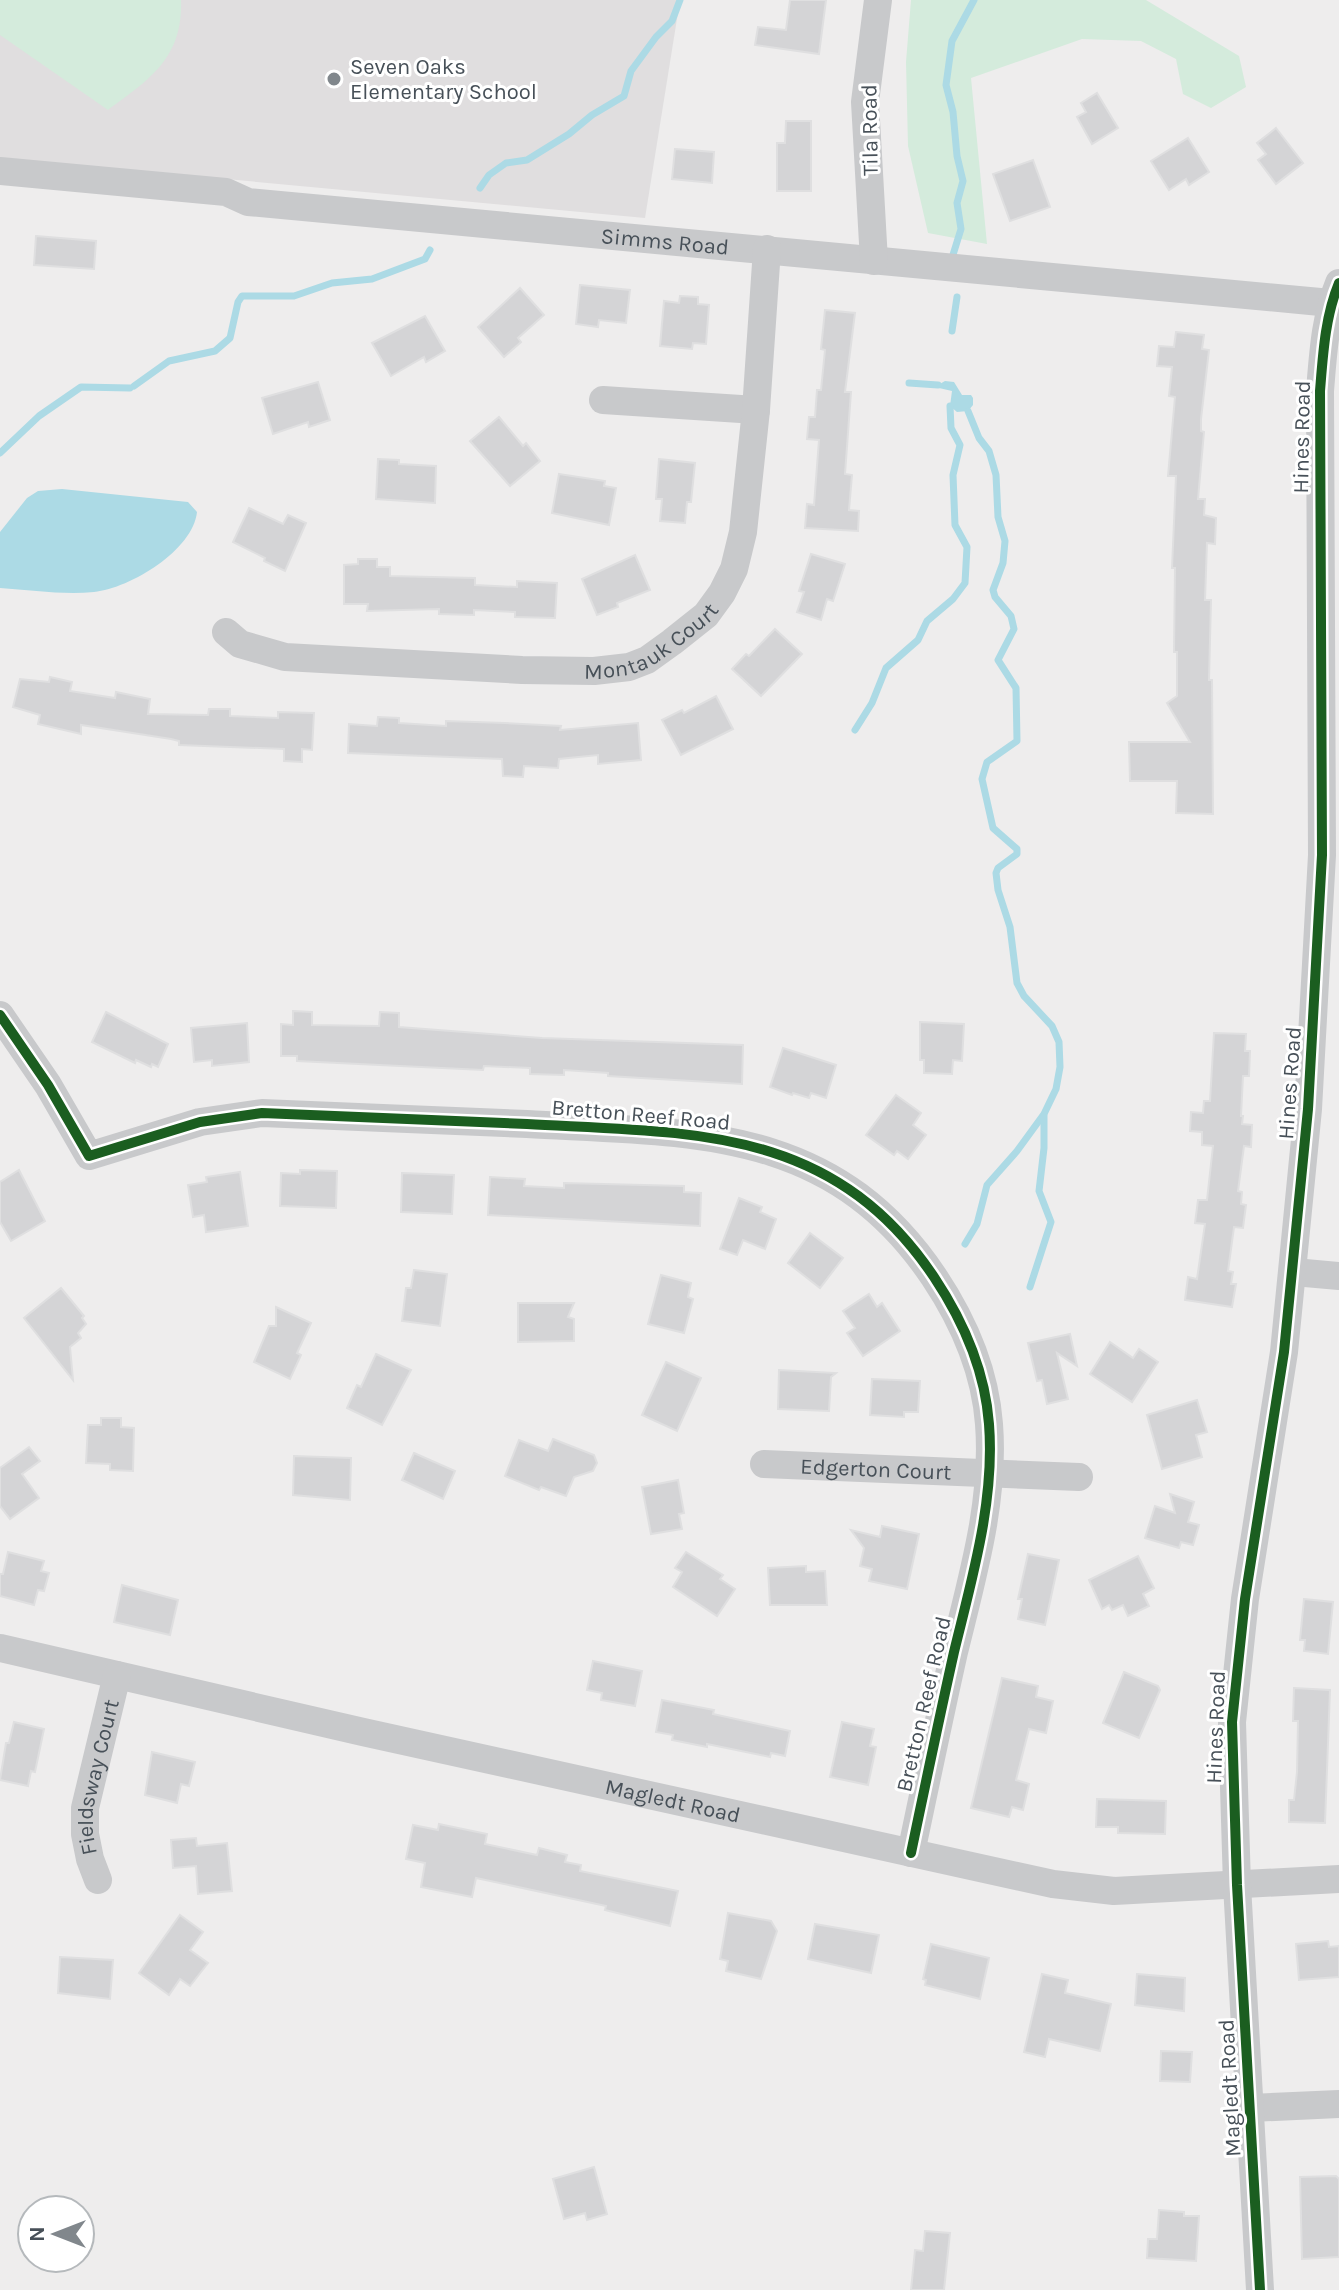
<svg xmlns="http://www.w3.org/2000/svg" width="1339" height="2290" viewBox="0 0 1339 2290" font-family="Karla,sans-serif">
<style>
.education{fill:#e0dedf}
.green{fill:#d4ebdc}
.water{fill:#acdae5}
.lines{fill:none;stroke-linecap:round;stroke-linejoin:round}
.stream{stroke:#acdae5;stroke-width:7}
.building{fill:#d4d4d6;stroke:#dfdfe0;stroke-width:2}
.minor{stroke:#c8c9cb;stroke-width:28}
.cycleway-casing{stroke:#fff;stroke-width:15}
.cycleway{stroke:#1b5e20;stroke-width:10}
.poi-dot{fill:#81878c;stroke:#fff;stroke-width:3}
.labels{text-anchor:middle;stroke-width:6;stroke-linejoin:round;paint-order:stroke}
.poi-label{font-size:22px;fill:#475058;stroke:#fff;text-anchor:start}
.street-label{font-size:22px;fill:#475058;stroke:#fff}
</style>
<rect width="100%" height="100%" fill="#eeeded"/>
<polygon class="education" points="0,0 680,0 645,218 0,158"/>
<g class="green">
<path d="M0,0H181C183,58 150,79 108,110L0,35Z"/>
<polygon points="911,0 1146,0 1239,56 1246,87 1211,108 1183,94 1176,59 1141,41 1082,39 971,78 987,244 928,233 908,146 906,62"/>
</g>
<g class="water">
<polygon points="945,381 954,382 962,395 971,395 973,398 973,405 968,411 957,412 950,406 952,391 939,388 938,385"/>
<path d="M62,489L188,502L197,512C193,550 131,588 94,592C63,595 31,590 0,588V532L27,498L38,491Z"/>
</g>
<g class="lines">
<g class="stream">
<polyline points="480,188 489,175 506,163 527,160 569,134 592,115 624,96 631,71 656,37 672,21 680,0"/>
<polyline points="952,258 961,229 957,203 963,181 957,156 953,112 946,85 952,41 974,0"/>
<polyline points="952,331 957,297"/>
<polyline points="909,383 938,385"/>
<polyline points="134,386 169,361 215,351 230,338 238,302 242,296 294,296 332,283 372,279 425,259 430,250"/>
<polyline points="0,453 39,416 81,387 130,388"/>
<polyline points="855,730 872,703 886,668 918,640 927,621 953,599 965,583 967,547 955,525 953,475 960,445 951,428 950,406"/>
<polyline points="965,1244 977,1224 987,1185 1017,1151 1044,1114 1056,1089 1060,1067 1059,1042 1052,1026 1024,996 1017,983 1010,927 998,890 996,873 998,868 1017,854 1017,849 993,828 982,779 987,762 1017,741 1016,688 998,660 1014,629 1011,616 995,597 993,590 1003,563 1005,541 998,517 996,475 989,451 979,438 968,411"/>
<polyline points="1030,1287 1051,1222 1039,1191 1044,1148 1044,1116"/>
</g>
</g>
<g class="building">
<polygon points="790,0 826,0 819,54 755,45 758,27 786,30"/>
<polygon points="1097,93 1118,128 1092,144 1077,117 1086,112 1081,103"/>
<polygon points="786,121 811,121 811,191 777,191 777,143 785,143"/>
<polygon points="1276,128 1303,163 1276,184 1258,160 1266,154 1257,143"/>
<polygon points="1188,138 1209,172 1189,185 1186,179 1169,190 1151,161"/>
<polygon points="675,149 714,152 712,183 672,179"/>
<polygon points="1033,160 1050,207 1010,221 993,174"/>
<polygon points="36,236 96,241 94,269 34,265"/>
<polygon points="580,285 630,290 626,323 599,320 598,327 576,324"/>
<polygon points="520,288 544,315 518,338 521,342 504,357 478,327"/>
<polygon points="680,296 698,297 698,304 709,305 706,344 693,343 692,349 660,346 664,301 679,303"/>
<polygon points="825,310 855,313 845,392 851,392 845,474 852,475 849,510 859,511 858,531 805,528 807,504 814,505 819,440 807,439 809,417 815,417 817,390 821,390 825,350 821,349"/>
<polygon points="425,316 445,351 426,362 424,357 391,376 372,343"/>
<polygon points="1176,332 1204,335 1202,349 1209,350 1201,419 1201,431 1204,432 1198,499 1205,499 1204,515 1216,518 1215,544 1207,543 1205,600 1211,600 1209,680 1212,680 1213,814 1176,813 1177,781 1130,781 1129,742 1190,742 1167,703 1177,696 1177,652 1174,652 1175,568 1172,568 1176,476 1168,476 1175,397 1169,396 1172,367 1157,366 1159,346 1174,347"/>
<polygon points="318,382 330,420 309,427 308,422 273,434 262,398"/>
<polygon points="499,417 523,446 526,443 540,461 510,486 470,441"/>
<polygon points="378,459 399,460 399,464 436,466 435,503 376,499"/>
<polygon points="659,459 695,463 691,502 687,502 685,523 660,521 662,499 656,499"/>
<polygon points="559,474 605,481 604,486 616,488 609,525 552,513"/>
<polygon points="249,508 283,524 288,515 306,523 285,571 264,561 265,558 233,542"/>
<polygon points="811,554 845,564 833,601 827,599 821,620 797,612 804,592 799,591"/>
<polygon points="635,555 650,590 617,603 618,607 597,615 582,579"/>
<polygon points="358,559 377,559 377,567 390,567 390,576 475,578 475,585 517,587 517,581 557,583 555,618 515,617 515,612 474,610 474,615 439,614 439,609 367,611 368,604 344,604 344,565 358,564"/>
<polygon points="775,629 802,654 761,696 732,669 746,654 749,656"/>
<polygon points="50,677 72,682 70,691 115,698 116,692 150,699 148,714 208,715 209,709 230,709 230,716 278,718 278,712 314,713 312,750 302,749 302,762 284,761 284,749 179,745 179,741 171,739 81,725 81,734 38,724 40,715 13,707 20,679 49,682"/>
<polygon points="716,696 733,729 681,755 662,720 682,710 684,713"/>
<polygon points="378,717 399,718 399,723 446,726 446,721 505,723 561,726 560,730 638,723 641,760 598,764 598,755 559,759 558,768 524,766 523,777 503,776 502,759 348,753 349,724 377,726"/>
<polygon points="293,1011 312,1012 312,1025 379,1026 380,1012 399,1013 399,1027 542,1038 743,1045 742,1084 608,1076 608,1073 564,1070 564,1075 530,1074 530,1068 484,1066 483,1070 297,1061 297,1056 281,1056 281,1024 293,1025"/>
<polygon points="106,1012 168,1044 158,1067 152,1064 151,1067 136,1060 135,1063 92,1042"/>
<polygon points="920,1022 964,1024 962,1061 953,1060 952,1074 924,1073 924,1060 920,1060"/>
<polygon points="247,1023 249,1062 212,1066 212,1060 194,1062 191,1028"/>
<polygon points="1214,1033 1246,1034 1245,1051 1250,1051 1249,1076 1243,1076 1241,1116 1243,1116 1242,1124 1252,1125 1251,1147 1244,1146 1238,1191 1242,1192 1241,1204 1246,1205 1243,1228 1234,1227 1228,1271 1233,1272 1231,1284 1236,1284 1232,1307 1185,1300 1188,1277 1197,1279 1205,1224 1195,1223 1198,1200 1207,1200 1213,1146 1202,1145 1202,1132 1190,1131 1191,1112 1203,1113 1204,1101 1210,1101"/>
<polygon points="783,1048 836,1065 826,1098 811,1093 809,1098 793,1093 792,1095 770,1087"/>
<polygon points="896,1095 921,1113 913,1125 926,1135 908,1159 897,1151 894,1155 866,1135"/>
<polygon points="19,1170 45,1221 11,1241 0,1222 0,1182"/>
<polygon points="300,1170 337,1171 336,1208 280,1206 281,1173 300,1174"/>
<polygon points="240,1172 248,1226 206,1232 204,1215 193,1217 188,1185 207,1182 206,1177"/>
<polygon points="402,1173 454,1175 452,1214 401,1212"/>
<polygon points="490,1177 525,1179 524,1186 564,1188 564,1183 684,1186 684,1192 701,1193 700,1226 488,1215"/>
<polygon points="739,1198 762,1207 760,1212 776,1219 765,1249 743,1240 737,1255 720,1249"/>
<polygon points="810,1233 843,1258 820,1288 788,1263"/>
<polygon points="414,1270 447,1274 440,1326 402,1321 406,1288 411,1288"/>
<polygon points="661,1275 691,1283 688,1297 693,1299 684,1333 648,1324"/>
<polygon points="61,1288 84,1316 82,1318 86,1324 78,1333 81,1338 70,1347 73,1380 24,1318"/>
<polygon points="869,1294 877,1307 882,1303 900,1331 863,1356 847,1333 855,1328 843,1311"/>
<polygon points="518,1303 574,1303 568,1317 574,1319 574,1341 518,1342"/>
<polygon points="276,1307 311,1323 297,1353 301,1355 290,1379 254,1362 269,1326 276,1326"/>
<polygon points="1070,1334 1077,1366 1057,1353 1068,1399 1047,1404 1042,1380 1037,1381 1028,1343"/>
<polygon points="1110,1342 1133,1358 1139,1349 1158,1362 1132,1402 1090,1374"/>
<polygon points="376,1354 411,1370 382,1425 347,1408 357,1385 361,1387"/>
<polygon points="666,1362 701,1378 677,1431 642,1415"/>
<polygon points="779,1370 836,1373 831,1377 829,1411 778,1409"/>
<polygon points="872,1379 920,1381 918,1412 904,1412 904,1417 870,1415"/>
<polygon points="1197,1400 1207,1432 1196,1435 1202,1457 1162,1469 1147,1415"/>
<polygon points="101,1418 121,1418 121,1427 134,1428 133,1471 110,1470 110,1464 86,1463 88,1425 101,1425"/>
<polygon points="553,1439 594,1455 597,1463 593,1471 574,1477 566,1496 541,1487 539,1490 505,1476 519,1440 548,1451"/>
<polygon points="29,1447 40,1461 22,1474 39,1498 10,1519 0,1506 0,1468"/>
<polygon points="414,1453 455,1471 443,1499 402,1480"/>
<polygon points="294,1456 351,1458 350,1500 293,1495"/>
<polygon points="678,1480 684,1513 679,1514 682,1529 651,1534 642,1487"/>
<polygon points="1170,1494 1194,1502 1188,1522 1199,1525 1193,1545 1181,1542 1179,1548 1145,1538 1155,1506 1175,1513"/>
<polygon points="882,1526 919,1534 907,1589 869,1581 872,1569 860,1566 864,1548 851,1530 880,1537"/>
<polygon points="8,1552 44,1561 41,1571 49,1573 44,1591 38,1590 34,1605 0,1596 0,1574 3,1574"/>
<polygon points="686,1552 723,1575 720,1579 735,1589 717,1616 673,1587 682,1572 675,1568"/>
<polygon points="1028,1554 1059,1560 1045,1625 1018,1619 1022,1599 1018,1599"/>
<polygon points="1138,1556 1154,1588 1143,1594 1149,1606 1128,1616 1123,1605 1112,1610 1109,1605 1102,1609 1089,1580"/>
<polygon points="806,1566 806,1572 825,1571 827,1605 770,1605 768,1568"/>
<polygon points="122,1585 178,1600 170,1635 114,1622"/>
<polygon points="1304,1599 1333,1602 1328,1654 1304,1651 1305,1640 1300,1640"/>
<polygon points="593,1661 642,1671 635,1706 601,1700 602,1693 587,1690"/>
<polygon points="1124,1672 1158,1686 1160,1690 1139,1738 1103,1723"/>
<polygon points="1002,1678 1038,1686 1036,1697 1053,1701 1046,1733 1029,1729 1016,1780 1029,1784 1023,1810 1012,1807 1009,1817 971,1808"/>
<polygon points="1294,1688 1330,1690 1325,1823 1289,1822 1289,1800 1294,1800 1297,1772 1298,1721 1293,1721"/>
<polygon points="662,1700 714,1710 713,1714 790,1731 785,1756 771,1753 770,1757 707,1744 707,1747 672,1740 673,1735 656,1732"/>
<polygon points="14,1722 44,1729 35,1772 31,1771 28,1786 0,1780 6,1743 9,1743"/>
<polygon points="842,1722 874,1729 870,1746 876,1747 868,1785 830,1777"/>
<polygon points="152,1752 195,1762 189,1786 181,1784 177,1803 145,1795"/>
<polygon points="1097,1799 1166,1801 1165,1834 1118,1833 1118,1827 1096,1827"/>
<polygon points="439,1824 487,1834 485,1844 537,1855 539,1848 567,1855 565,1862 581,1865 580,1871 678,1891 670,1926 605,1910 606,1906 476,1878 472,1897 421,1887 425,1863 406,1859 413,1825 438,1830"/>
<polygon points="196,1838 197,1846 227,1843 232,1891 198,1894 196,1866 173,1868 171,1840"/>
<polygon points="728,1913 771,1921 777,1931 761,1979 726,1971 728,1961 720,1959"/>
<polygon points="180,1915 203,1932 190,1950 208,1963 190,1986 180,1979 169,1995 139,1973"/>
<polygon points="815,1924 879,1935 871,1973 808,1959"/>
<polygon points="1328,1941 1329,1947 1339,1946 1339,1977 1299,1980 1296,1944"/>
<polygon points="931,1944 989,1958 980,1999 925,1985 926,1980 923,1979"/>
<polygon points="60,1957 113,1960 110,1999 58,1993"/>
<polygon points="1042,1974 1068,1980 1065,1993 1111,2004 1100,2051 1049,2039 1045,2057 1024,2052"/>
<polygon points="1137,1974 1185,1978 1184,2011 1135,2005"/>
<polygon points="1161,2051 1192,2052 1190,2082 1160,2081"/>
<polygon points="594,2167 607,2214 587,2220 585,2213 564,2219 553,2179"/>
<polygon points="1336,2176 1339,2179 1339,2257 1302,2259 1300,2177"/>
<polygon points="1159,2210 1184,2212 1184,2216 1199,2216 1196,2261 1147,2258 1148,2239 1157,2239"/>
<polygon points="925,2231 950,2233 944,2290 911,2290 915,2250 923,2251"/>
</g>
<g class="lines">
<g class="minor">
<path id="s1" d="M0,171L226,192L248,202L1331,303"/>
<polyline points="874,261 865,102 878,0"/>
<polyline points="603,400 756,410"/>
<path id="s2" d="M226,632L240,644L285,657L522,670L594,671L629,667L647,660L672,642L706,615L722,593L734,569L743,532L756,410L767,249"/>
<path d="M0,1015L48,1085L89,1156L200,1122L262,1113C351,1116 439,1120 527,1124C690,1133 832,1125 934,1277C964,1322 985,1370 989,1424C995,1501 972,1578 954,1652C939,1719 925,1786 911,1853"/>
<polyline points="1294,1272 1339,1276"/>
<path id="s3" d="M764,1464L1079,1477"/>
<path id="s4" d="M0,1648L363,1732L1053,1884L1114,1891L1339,1879"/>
<path id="s5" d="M98,1880L90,1859L85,1834V1808L117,1675"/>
<polyline points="1251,2108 1339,2104"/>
<path d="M1260,2290L1237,1885L1232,1722L1245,1599L1284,1352L1308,1109L1322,855L1320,391C1323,354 1325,317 1339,283"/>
</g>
<g class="cycleway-casing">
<g id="cycleway">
<path d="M0,1015L48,1085L89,1156L200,1122L262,1113C351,1116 439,1120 527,1124C690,1133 832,1125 934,1277C964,1322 985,1370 989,1424C995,1501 972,1578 954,1652C939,1719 925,1786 911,1853"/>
<path d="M1260,2290L1237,1885L1232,1722L1245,1599L1284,1352L1308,1109L1322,855L1320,391C1323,354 1325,317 1339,283"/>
</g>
</g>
<use href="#cycleway" class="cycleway"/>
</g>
<circle class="poi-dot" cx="334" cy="79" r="8"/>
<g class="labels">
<g class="poi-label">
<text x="350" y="74">Seven Oaks<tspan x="350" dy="25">Elementary School</tspan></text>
</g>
<g class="street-label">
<text transform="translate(869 130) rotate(-91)" y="8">Tila Road</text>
<text dy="8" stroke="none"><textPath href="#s1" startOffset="670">Simms Road</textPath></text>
<text transform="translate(1301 437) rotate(-89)" y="8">Hines Road</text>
<text dy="8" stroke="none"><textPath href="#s2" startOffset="440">Montauk Court</textPath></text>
<text transform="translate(1289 1083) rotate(-86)" y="8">Hines Road</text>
<text transform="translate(641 1114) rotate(5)" y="8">Bretton Reef Road</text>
<text dy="8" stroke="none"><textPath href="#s3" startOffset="112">Edgerton Court</textPath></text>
<text transform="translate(923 1704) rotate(-77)" y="8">Bretton Reef Road</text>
<text transform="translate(1215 1727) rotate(-88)" y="8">Hines Road</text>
<text dy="8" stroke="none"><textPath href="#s5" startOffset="106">Fieldsway Court</textPath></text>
<text dy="8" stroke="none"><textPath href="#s4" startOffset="690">Magledt Road</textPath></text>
<text transform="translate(1229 2088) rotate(-93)" y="8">Magledt Road</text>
</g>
</g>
<g transform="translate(56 2234) rotate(270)"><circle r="38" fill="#ffffff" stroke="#b5b9bc" stroke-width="2"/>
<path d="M0-6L14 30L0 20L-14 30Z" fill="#81878c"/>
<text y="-12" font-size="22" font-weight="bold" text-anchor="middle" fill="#475058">N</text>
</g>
</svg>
